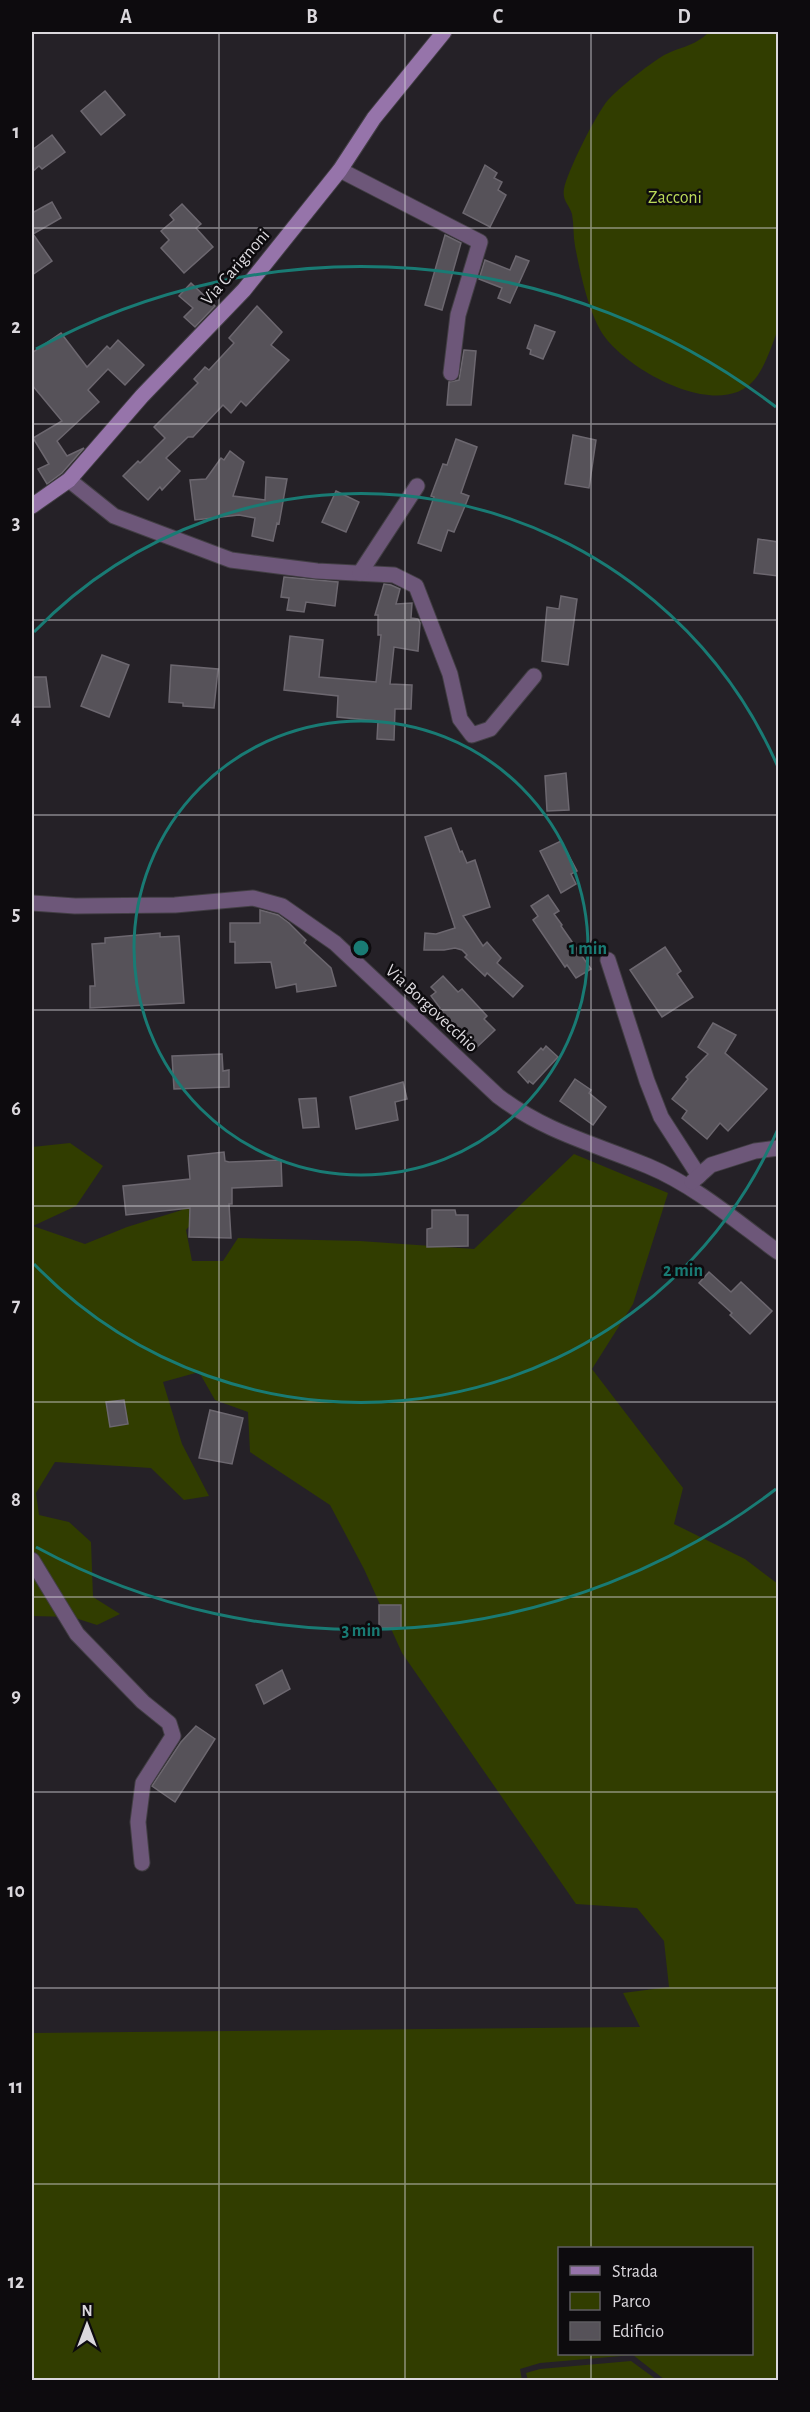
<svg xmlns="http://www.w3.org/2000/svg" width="810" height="2412" viewBox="0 0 810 2412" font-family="'Alegreya Sans',sans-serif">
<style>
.green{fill:#313d00;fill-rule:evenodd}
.building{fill:#565259;stroke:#6c676f;stroke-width:1.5}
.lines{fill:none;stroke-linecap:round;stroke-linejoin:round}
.street-casing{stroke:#423e44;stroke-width:17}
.secondary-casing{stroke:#423e44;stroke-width:17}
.street{stroke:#6d5779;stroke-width:15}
.secondary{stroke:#9674aa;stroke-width:15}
.grid{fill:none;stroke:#dbd8dd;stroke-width:1.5;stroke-opacity:0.55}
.ring{fill:none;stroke:#197b74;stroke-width:3}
.labels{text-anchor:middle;stroke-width:5;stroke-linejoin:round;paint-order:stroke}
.park-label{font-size:18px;fill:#bbda59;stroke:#0d0b0e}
.street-label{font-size:18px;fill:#dbd8dd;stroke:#0d0b0e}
.centre{fill:#197b74;stroke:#0d0b0e;stroke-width:3}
.ring-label{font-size:18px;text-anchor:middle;font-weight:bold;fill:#197b74;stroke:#0d0b0e;stroke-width:5;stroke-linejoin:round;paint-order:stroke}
.neatline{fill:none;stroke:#dbd8dd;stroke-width:2}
.grid-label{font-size:20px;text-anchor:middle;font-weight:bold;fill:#dbd8dd}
</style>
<rect width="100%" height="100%" fill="#252127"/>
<g class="green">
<path d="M709,32H778V329C772,345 766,365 755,379C720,423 625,369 602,333C588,310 580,272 575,246C573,236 574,225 572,214C569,204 562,201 564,189C567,172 596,114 608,100C619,88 648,65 661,57C679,46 693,48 709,32Z"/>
<path d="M70,1143L103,1166L76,1206L33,1226L85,1244L127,1227L182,1210L181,1195L199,1215L186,1230L192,1261H223L238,1238L360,1241L474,1249L574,1154L668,1193L633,1304L592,1369L683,1488L674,1524L745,1559L778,1584V2380H665L633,2355L540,2363L520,2369L522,2380H32V2033L640,2027L623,1993L669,1987L664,1941L637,1908L576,1904L402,1653L364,1569L330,1505L250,1452L248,1412L215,1400L199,1372L163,1382L182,1444L209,1496L184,1500L151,1468L55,1462L36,1493L39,1515L69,1522L91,1542L93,1597L120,1614L97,1625L72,1617L32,1616V1147ZM560,2248H752V2354H560Z"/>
<polygon points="631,2361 657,2380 528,2380 526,2373 540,2369"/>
</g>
<g class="building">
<polygon points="105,91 125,115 101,135 81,111"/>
<polygon points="52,135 65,152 42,169 39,166 32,172 32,150"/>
<polygon points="485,165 497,173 494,178 502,182 498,190 506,195 490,227 463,213"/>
<polygon points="52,202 61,218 33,234 52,261 32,275 32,213"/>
<polygon points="182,204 201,224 196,228 213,247 184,273 161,248 169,240 161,231 174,220 170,215"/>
<polygon points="445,235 461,243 442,310 425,305"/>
<polygon points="516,256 529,261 510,303 498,298 502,288 479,279 485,260 510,270"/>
<polygon points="191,283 215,306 195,327 184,317 193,308 179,296"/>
<polygon points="257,306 282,332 271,345 289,360 246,406 241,401 231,413 223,405 193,437 188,437 166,458 180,471 162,490 160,487 148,500 123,476 138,461 140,463 165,438 154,427 198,383 194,379 205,367 209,370 234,343 229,338"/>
<polygon points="535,325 555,332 543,359 530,354 531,350 527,348"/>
<polygon points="61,333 87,367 107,346 110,349 118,340 144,365 125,385 108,369 88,390 99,402 57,441 67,456 84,448 62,473 47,484 38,469 49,464 33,438 62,421 32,385 32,353"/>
<polygon points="464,350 476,351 471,405 447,405 449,382 459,380"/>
<polygon points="573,435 596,440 589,488 565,484"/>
<polygon points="456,439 477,447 461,493 469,496 465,506 454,532 448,530 441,551 418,543 434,497 431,496 443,464 447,465"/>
<polygon points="230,451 244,462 233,496 265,500 266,477 287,479 279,524 277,523 273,541 252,536 255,518 239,515 195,520 190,480 206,479 221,458 224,460"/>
<polygon points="336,491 359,502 346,532 322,522"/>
<polygon points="758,539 778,542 778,576 754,573"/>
<polygon points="284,577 338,582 335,606 306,602 304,612 287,610 289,598 281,597"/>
<polygon points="384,584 391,585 400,589 396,604 412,603 411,618 418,619 420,623 418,651 394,647 390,684 412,685 411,709 395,709 394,740 377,739 378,721 337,717 338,696 284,690 290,636 323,640 319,677 376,682 381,635 378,635 378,615 375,615"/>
<polygon points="561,596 577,599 568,665 542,661 547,607 559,609"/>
<polygon points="102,655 129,665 109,717 81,706"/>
<polygon points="171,665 218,669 214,708 183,706 183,703 169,702"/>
<polygon points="32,677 46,677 50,707 32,707"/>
<polygon points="566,773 569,810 547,811 545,776"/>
<polygon points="451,828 460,852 462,851 467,863 475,860 490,907 463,916 483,946 487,942 501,958 497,963 523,986 513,997 487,973 485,976 465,957 467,955 462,950 455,948 444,950 424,950 425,933 436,934 455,928 425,837"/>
<polygon points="561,841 577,871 571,874 576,884 561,893 540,851"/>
<polygon points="548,895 559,911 554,914 562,925 561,926 591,969 576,978 567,965 565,967 533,920 538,916 531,906"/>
<polygon points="260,910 278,915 289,923 306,940 304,943 331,968 336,986 297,992 296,984 276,988 271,962 235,963 235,942 230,942 230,923 260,923"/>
<polygon points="160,933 160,937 179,936 184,1003 90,1008 90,986 95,986 92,944 105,943 105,938"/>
<polygon points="665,947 681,971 677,974 693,997 662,1017 630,970"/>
<polygon points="443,976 458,992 462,989 487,1016 484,1019 495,1030 477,1047 467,1037 462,1039 436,1012 440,1008 431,996 436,992 431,987"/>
<polygon points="713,1023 736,1035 725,1053 767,1089 728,1131 720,1123 707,1139 682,1118 687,1111 672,1099 688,1079 686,1077 708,1054 698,1047"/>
<polygon points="546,1046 558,1057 533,1084 529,1081 528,1083 518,1072 541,1048 543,1050"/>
<polygon points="222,1054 223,1071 229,1070 229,1087 174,1089 172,1056"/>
<polygon points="575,1079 591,1090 589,1093 606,1107 593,1125 560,1101"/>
<polygon points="403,1082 407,1099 395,1102 398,1120 356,1129 350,1097"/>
<polygon points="316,1098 319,1127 303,1128 299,1099"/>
<polygon points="224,1152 225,1161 229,1162 281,1160 282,1186 232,1188 232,1204 229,1204 231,1238 189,1237 190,1208 126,1215 123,1186 190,1179 188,1156"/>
<polygon points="432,1210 455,1210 456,1215 468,1215 468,1246 427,1247 427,1229 432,1228"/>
<polygon points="709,1272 731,1292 741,1282 772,1311 750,1334 730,1315 732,1313 699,1283"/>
<polygon points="124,1400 128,1424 110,1427 106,1402"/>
<polygon points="210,1410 243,1418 232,1464 199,1458"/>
<rect x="379" y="1605" width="22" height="23"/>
<polygon points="282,1670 290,1689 264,1704 256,1685"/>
<polygon points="196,1726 215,1739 175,1802 152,1786 181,1742"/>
</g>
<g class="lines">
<g class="street-casing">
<g id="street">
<polyline points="340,170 480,242 458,315 451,373"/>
<polyline points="69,480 114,516 231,560 317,571 394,575 416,586 450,674 460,719 472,735 490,729 534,676"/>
<polyline points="360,573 417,486"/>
<path d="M32,903L75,906L175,905L253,898L282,906L335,943L498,1096C545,1132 595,1144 648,1166C696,1186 737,1222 778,1252"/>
<polyline points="608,960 647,1081 661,1117 699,1176"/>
<polyline points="692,1182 711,1165 755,1151 778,1148"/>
<polyline points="32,1560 77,1634 143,1702 169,1723 173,1736 143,1783 138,1822 142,1863"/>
</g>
</g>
<g class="secondary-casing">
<polyline id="secondary" points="32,506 69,480 142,396 244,290 340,170 374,118 444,32"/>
</g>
<use href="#street" class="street"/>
<use href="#secondary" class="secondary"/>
</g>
<path class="grid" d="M219,32V2380M405,32V2380M591,32V2248M32,228H778M32,424H778M32,620H778M32,815H778M32,1010H778M32,1206H778M32,1402H778M32,1597H778M32,1792H778M32,1988H778M32,2184H778M591,2354V2380"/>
<g class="ring">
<circle cx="361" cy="948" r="227"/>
<path d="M778 1129A455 455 0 0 1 34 1264M34 632A455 455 0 0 1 778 767"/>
<path d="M776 1489A682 682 0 0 1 36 1547M36 349A682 682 0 0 1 776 407"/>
</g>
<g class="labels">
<g class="park-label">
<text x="675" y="203">Zacconi</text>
</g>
<g class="street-label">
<text transform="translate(235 267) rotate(-49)" y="6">Via Carignoni</text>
<text transform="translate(432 1008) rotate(43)" y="6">Via Borgovecchio</text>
</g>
</g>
<circle cx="361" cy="948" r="9" class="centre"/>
<g class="ring-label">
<text x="588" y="954">1 min</text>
<text x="683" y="1276">2 min</text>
<text x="361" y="1636">3 min</text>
</g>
<rect width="810" height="2412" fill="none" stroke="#0d0b0e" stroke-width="66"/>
<rect x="558" y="2247" width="195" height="108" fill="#0d0b0e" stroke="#5f5d61" stroke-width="1.5"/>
<rect x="570" y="2266" width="30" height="9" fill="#9674aa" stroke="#5f5d61" stroke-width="1.5"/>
<text x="612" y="2277" font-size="18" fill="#dbd8dd">Strada</text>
<rect x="570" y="2292" width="30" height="18" fill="#313d00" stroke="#5f5d61" stroke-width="1.5"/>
<text x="612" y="2307" font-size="18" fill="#dbd8dd">Parco</text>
<rect x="570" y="2322" width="30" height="18" fill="#565259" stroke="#5f5d61" stroke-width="1.5"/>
<text x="612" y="2337" font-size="18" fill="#dbd8dd">Edificio</text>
<g transform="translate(87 2325)" stroke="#0d0b0e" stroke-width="4.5" paint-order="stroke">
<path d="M0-4.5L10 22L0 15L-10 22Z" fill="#dbd8dd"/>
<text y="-9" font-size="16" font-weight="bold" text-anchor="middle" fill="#dbd8dd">N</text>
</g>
<rect x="33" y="33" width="744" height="2346" class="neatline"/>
<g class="grid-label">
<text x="126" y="23">A</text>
<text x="312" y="23">B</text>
<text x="498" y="23">C</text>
<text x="684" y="23">D</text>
<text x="16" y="138">1</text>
<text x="16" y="333">2</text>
<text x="16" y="529">3</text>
<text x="16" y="724">4</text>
<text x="16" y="920">5</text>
<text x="16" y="1115">6</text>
<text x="16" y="1311">7</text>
<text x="16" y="1506">8</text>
<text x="16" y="1702">9</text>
<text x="16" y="1897">10</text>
<text x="16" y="2093">11</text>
<text x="16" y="2288">12</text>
</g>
</svg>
